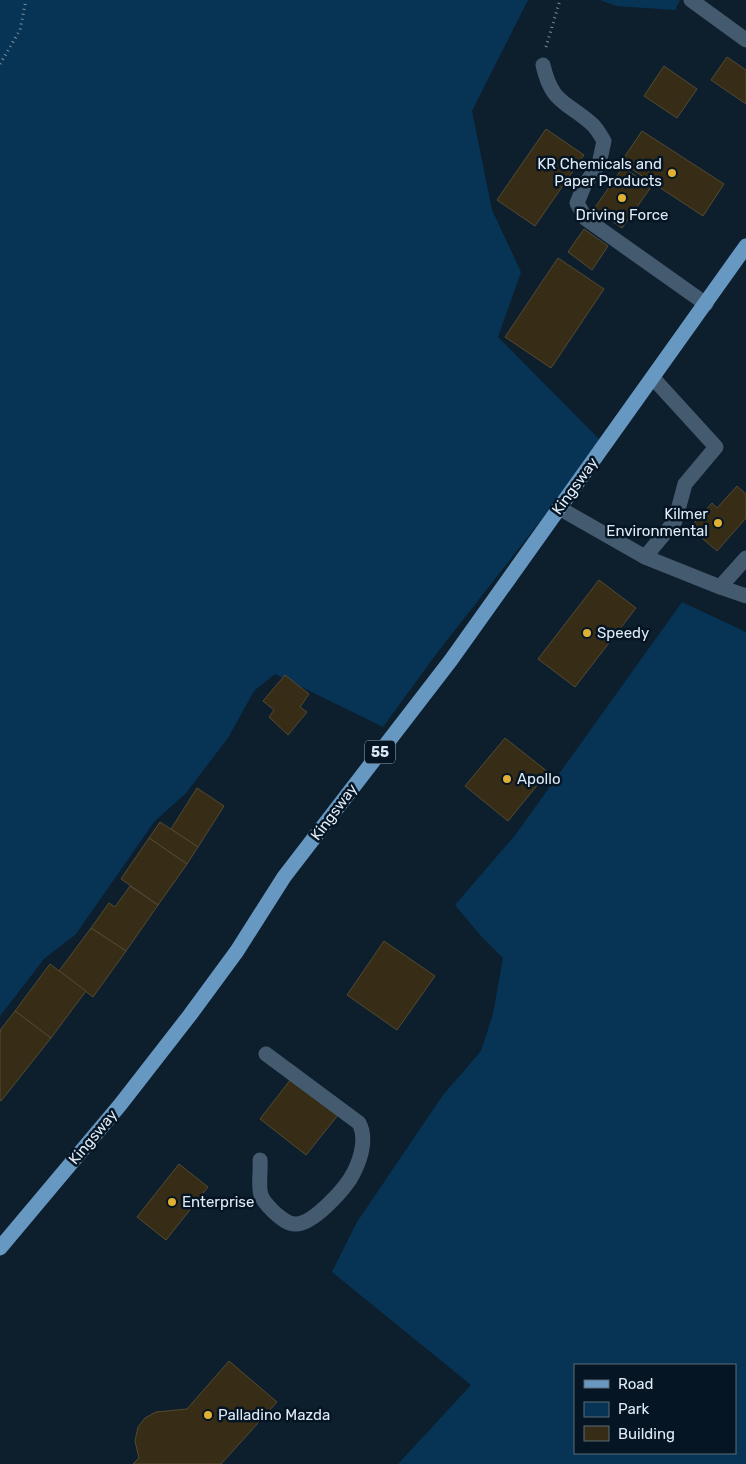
<svg xmlns="http://www.w3.org/2000/svg" width="746" height="1464" viewBox="0 0 746 1464" font-family="Rubik,sans-serif">
<style>
.green{fill:#073455;fill-rule:evenodd}
.building{fill:#372d17;stroke:#544a33}
.lines{fill:none;stroke-linecap:round;stroke-linejoin:round}
.path{stroke:#7f8d9a;stroke-width:3;stroke-dasharray:1 4;stroke-linecap:butt}
.minor{stroke:#435a6f;stroke-width:15}
.major{stroke:#6798c2;stroke-width:15}
.poi-dot{fill:#e0b034;stroke:#051523;stroke-width:2}
.labels{text-anchor:middle;stroke-width:5;stroke-linejoin:round;paint-order:stroke}
.shield{fill:#051523;stroke:#9eabb7;stroke-width:1}
.shield-label{font-size:14px;font-weight:bold;fill:#e0ebf6}
.poi-label{font-size:15px;fill:#e0ebf6;stroke:#051523;text-anchor:start}
.street-label{font-size:15px;fill:#e0ebf6;stroke:#051523}
</style>
<rect width="100%" height="100%" fill="#0d1e2d"/>
<g class="green">
<polygon points="0,0 528,0 472,111 492,210 521,272 498,337 602,442 437,653 383,727 275,674 254,691 228,738 186,793 154,822 76,934 44,959 0,1016"/>
<polygon points="600,0 680,0 675,10 616,6"/>
<path d="M682,602L746,632V1464H398L471,1385L332,1272L357,1222L443,1095L481,1051L493,1014L503,958L481,936L455,905L516,834ZM575,1365H735V1453H575Z"/>
</g>
<g class="building">
<polygon points="727,57 746,70 746,104 711,80"/>
<polygon points="664,66 697,89 677,118 644,96"/>
<polygon points="546,129 584,155 535,226 497,200"/>
<polygon points="642,131 724,184 703,216 621,162"/>
<polygon points="623,167 651,187 622,228 594,209"/>
<polygon points="584,229 608,246 592,270 568,252"/>
<polygon points="558,258 604,289 551,368 505,337"/>
<polygon points="737,486 746,494 746,518 717,551 690,528 712,503 717,508"/>
<polygon points="599,580 636,608 575,687 538,659"/>
<polygon points="285,675 309,694 300,707 307,712 288,735 269,717 274,710 263,701"/>
<polygon points="505,738 548,772 508,821 465,786"/>
<polygon points="197,788 224,806 198,847 171,829"/>
<polygon points="160,822 198,847 187,864 149,838"/>
<polygon points="149,838 187,864 158,905 121,879"/>
<polygon points="130,886 158,905 126,951 91,928 109,903 115,907"/>
<polygon points="91,928 126,951 93,997 59,971"/>
<polygon points="384,941 435,976 397,1030 347,995"/>
<polygon points="50,964 86,991 51,1038 15,1011"/>
<polygon points="15,1011 51,1038 1,1101 0,1100 0,1034 1,1029"/>
<polygon points="291,1079 338,1115 306,1155 260,1119"/>
<polygon points="179,1164 208,1187 166,1240 137,1217"/>
<polygon points="229,1361 277,1402 221,1464 133,1464 139,1458 135,1441 138,1427 145,1418 156,1412 187,1409"/>
</g>
<g class="lines">
<g class="path">
<polyline points="546,47 560,0"/>
<polyline points="0,64 20,30 26,0"/>
</g>
<g class="minor">
<polyline points="691,0 746,40"/>
<path d="M543,65C552,105 567,101 593,125C597,129 601,136 604,141L599,164L584,186L577,203L586,219L706,304"/>
<polyline points="559,508 645,557 720,587 746,596"/>
<polyline points="645,557 675,521 685,484 716,447 653,378"/>
<polyline points="720,587 746,558"/>
<path d="M260,1160C261,1171 258,1185 261,1195C263,1202 270,1208 275,1213C281,1218 287,1224 295,1224C313,1225 347,1187 354,1172C361,1158 367,1138 359,1123L266,1054"/>
</g>
<polyline class="major" points="0,1248 120,1105 190,1015 237,951 284,877 451,660 746,246"/>
</g>
<g class="poi-dot">
<circle cx="672" cy="173" r="5"/>
<circle cx="622" cy="198" r="5"/>
<circle cx="718" cy="523" r="5"/>
<circle cx="587" cy="633" r="5"/>
<circle cx="507" cy="779" r="5"/>
<circle cx="172" cy="1202" r="5"/>
<circle cx="208" cy="1415" r="5"/>
</g>
<g class="labels">
<rect class="shield" x="365" y="740.5" width="30" height="23" rx="4"/>
<g class="shield-label">
<text x="380" y="757">55</text>
</g>
<g class="poi-label">
<text x="662" y="169" text-anchor="end">KR Chemicals and<tspan x="662" dy="17">Paper Products</tspan></text>
<text x="622" y="220" text-anchor="middle">Driving Force</text>
<text x="708" y="519" text-anchor="end">Kilmer<tspan x="708" dy="17">Environmental</tspan></text>
<text x="597" y="638">Speedy</text>
<text x="517" y="784">Apollo</text>
<text x="182" y="1207">Enterprise</text>
<text x="218" y="1420">Palladino Mazda</text>
</g>
<g class="street-label">
<text transform="translate(575 486) rotate(-54)" y="5">Kingsway</text>
<text transform="translate(334 812) rotate(-53)" y="5">Kingsway</text>
<text transform="translate(93 1137) rotate(-50)" y="5">Kingsway</text>
</g>
</g>
<rect x="574" y="1364" width="162" height="90" fill="#051523" stroke="#5d6b77"/>
<rect x="584" y="1380" width="25" height="8" fill="#6798c2" stroke="#5d6b77"/>
<text x="618" y="1389" font-size="15" fill="#e0ebf6">Road</text>
<rect x="584" y="1402" width="25" height="15" fill="#073455" stroke="#5d6b77"/>
<text x="618" y="1414" font-size="15" fill="#e0ebf6">Park</text>
<rect x="584" y="1426" width="25" height="15" fill="#372d17" stroke="#5d6b77"/>
<text x="618" y="1439" font-size="15" fill="#e0ebf6">Building</text>
</svg>
